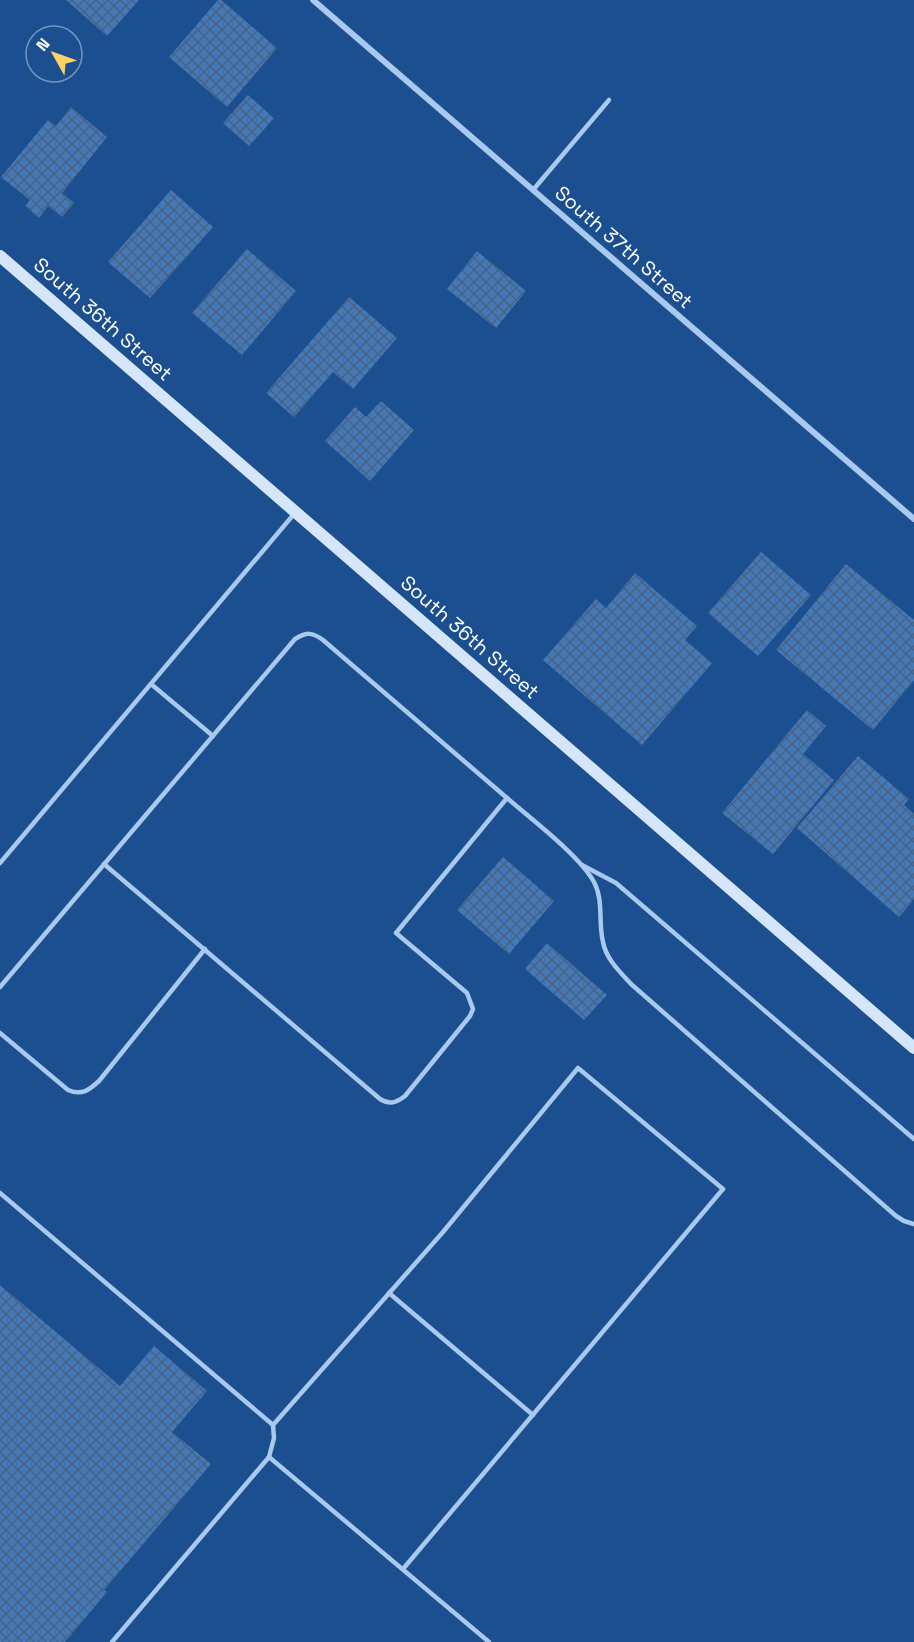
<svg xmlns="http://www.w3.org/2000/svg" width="914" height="1642" viewBox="0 0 914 1642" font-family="'Space Grotesk',sans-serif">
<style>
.building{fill:url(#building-cross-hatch)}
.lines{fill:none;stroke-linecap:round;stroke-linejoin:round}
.lane{stroke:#a9c9ee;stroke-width:4.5}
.street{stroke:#a9c9ee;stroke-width:6}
.secondary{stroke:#d6e6fa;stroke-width:12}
.labels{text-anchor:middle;stroke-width:5;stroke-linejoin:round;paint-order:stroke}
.street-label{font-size:20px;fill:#fff;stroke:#1b4f8f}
</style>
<defs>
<pattern id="building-cross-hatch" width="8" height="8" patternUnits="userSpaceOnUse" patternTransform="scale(1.5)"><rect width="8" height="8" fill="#4478b7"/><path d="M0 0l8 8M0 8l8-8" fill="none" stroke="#486282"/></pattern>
</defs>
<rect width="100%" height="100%" fill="#1b4f8f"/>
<g class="building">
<polygon points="66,0 139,0 107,36"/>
<polygon points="218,0 221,0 277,48 227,107 169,57"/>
<polygon points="248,95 274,118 249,146 223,123"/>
<polygon points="71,107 107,137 62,193 74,203 62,217 48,206 39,218 25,206 30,200 1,177 48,120 56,126"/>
<polygon points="171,190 213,227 150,298 108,262"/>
<polygon points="247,249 296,291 242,355 192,313"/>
<polygon points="477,251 526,291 496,328 447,289"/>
<polygon points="349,297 397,338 353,389 333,372 294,417 266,393"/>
<polygon points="381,401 414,430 370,481 325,441 355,407 366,417"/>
<polygon points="761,552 811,595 758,656 708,613"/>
<polygon points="846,564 914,620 914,680 873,730 776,650"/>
<polygon points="635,573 697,626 685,640 712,663 642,745 543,660 596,599 606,608"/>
<polygon points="807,710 826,726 803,754 834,780 773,854 722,813"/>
<polygon points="858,756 909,799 904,805 914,814 914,899 899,917 797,828"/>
<polygon points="503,857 554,901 509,954 457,910"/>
<polygon points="547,943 607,995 584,1020 525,969"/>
<polygon points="0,1285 120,1386 154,1346 207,1391 172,1432 211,1464 104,1590 107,1592 65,1642 0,1642"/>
</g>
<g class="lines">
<g class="lane">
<polyline points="533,190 609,100"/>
<polyline points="151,684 213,736"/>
<polyline points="0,863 294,514"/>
<path d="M104,864L380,1099C390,1105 396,1103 405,1096L470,1016L473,1009L467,993L396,933L507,798C532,820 579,855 594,882C604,901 598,922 603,942C606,959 620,972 631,984L896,1216L904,1221L914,1224"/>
<polyline points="582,865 616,883 914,1139"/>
<path d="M0,987L295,639C307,632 312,632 323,640L507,798"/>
<path d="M0,1033L68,1090C82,1096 89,1090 99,1081L205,949"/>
<polyline points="0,1193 273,1425 274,1438 269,1457 112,1642"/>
<polyline points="389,1293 533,1415"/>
<polyline points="273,1425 443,1232 578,1068 723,1189 403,1569"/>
<polyline points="269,1457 489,1642"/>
</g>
<polyline class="street" points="313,0 914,519"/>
<polyline class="secondary" points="0,256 914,1048"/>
</g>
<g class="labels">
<g class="street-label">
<text transform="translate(624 247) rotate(41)" y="7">South 37th Street</text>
<text transform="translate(103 319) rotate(41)" y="7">South 36th Street</text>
<text transform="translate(470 637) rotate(41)" y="7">South 36th Street</text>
</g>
</g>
<g transform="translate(54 54) rotate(310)"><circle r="28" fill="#1b4f8f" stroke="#7695bc" stroke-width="1.5"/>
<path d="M0-4.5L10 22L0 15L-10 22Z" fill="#ffd166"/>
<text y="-9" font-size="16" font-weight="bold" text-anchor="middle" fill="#ffffff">N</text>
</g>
</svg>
